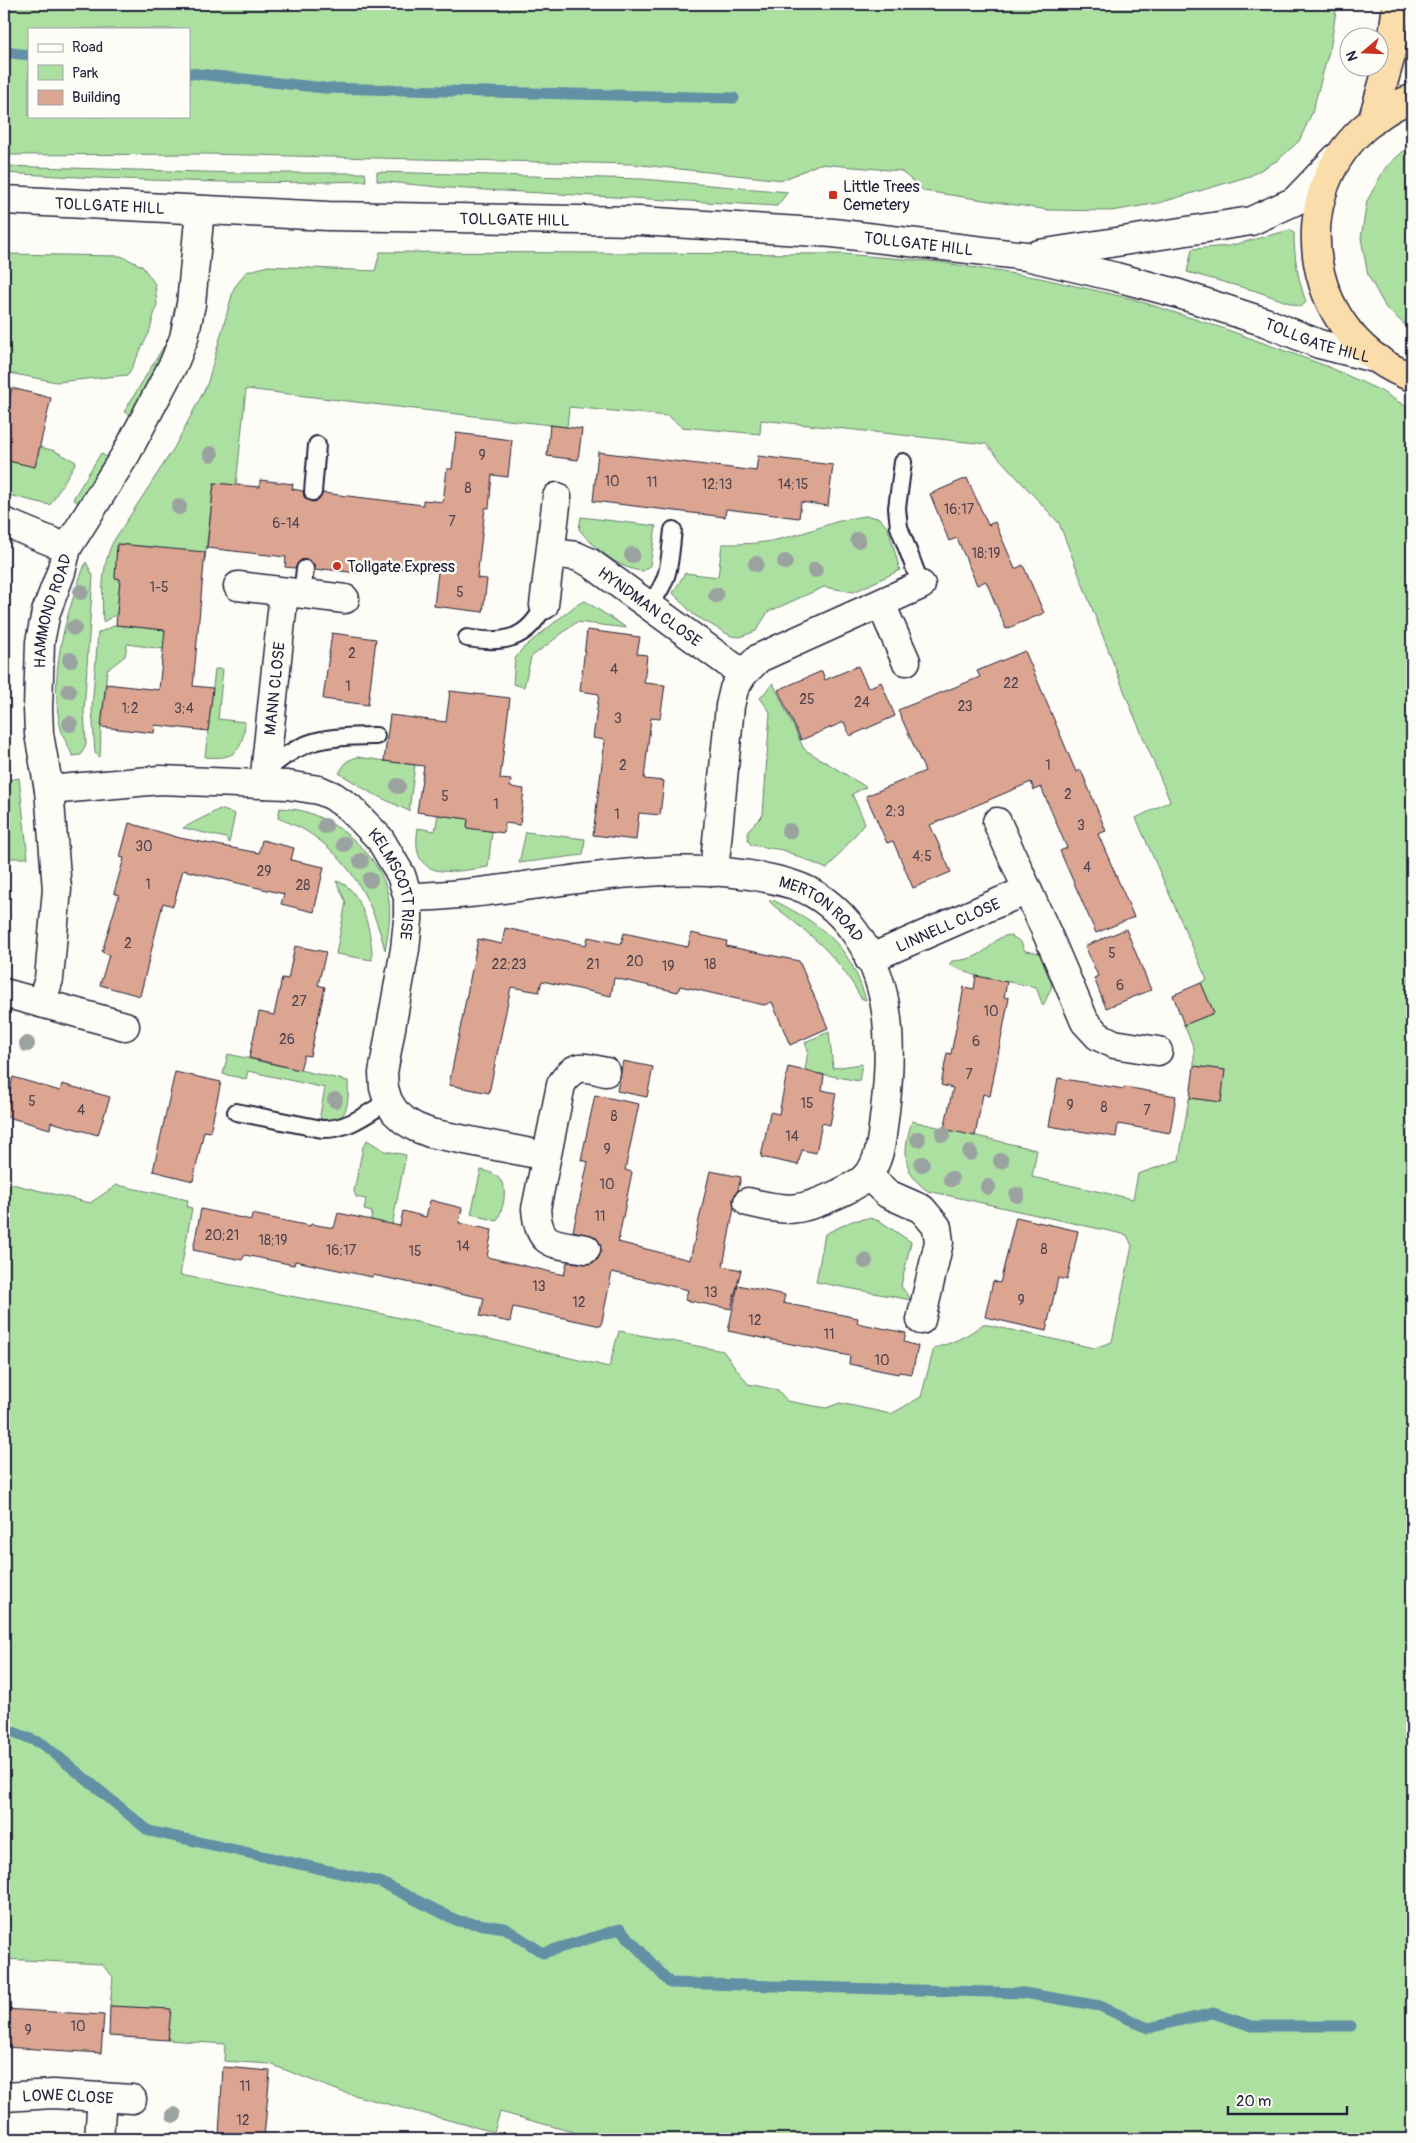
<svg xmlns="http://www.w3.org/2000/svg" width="1416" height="2143" viewBox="0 0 1416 2143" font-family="Pangolin,sans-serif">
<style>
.green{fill:#ace0a1;stroke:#67816e;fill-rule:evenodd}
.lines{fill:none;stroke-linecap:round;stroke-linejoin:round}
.stream{stroke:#6290a5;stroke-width:11}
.building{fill:#dba591;stroke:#22223b}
.lane-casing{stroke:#22223b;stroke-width:20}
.street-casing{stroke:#22223b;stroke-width:31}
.secondary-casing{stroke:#22223b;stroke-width:31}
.highway-casing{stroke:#22223b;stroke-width:31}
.lane{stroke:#fdfcf7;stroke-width:16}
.street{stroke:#fdfcf7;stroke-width:28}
.secondary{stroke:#fdfcf7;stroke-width:28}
.highway{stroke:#faddab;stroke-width:28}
.tree{fill:#9ba3a1}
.poi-dot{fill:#c8321e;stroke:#fdfcf7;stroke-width:2}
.labels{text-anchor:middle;stroke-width:5;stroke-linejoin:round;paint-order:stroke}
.number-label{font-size:14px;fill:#504350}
.poi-label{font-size:16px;fill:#22223b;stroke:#fdfcf7;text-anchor:start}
.street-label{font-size:16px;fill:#22223b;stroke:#fdfcf7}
</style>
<rect width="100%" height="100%" fill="#fdfcf7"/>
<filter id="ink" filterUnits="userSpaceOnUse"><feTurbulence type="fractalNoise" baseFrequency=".02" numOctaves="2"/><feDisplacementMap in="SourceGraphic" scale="10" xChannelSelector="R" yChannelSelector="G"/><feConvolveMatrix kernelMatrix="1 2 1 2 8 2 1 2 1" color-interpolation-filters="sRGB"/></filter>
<g filter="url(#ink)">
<g class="green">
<path d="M4,4H1337L1331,44L1312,113L1299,141L1278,160L1250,176L1159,203L1111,211L1049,210L924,191L901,171L819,164L783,180L632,164L205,154L6,155H4ZM29,29H189V116H29Z"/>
<polygon points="1412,143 1412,331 1386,308 1368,275 1361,238 1367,201 1385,168"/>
<path d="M4,166L235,173H365L366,181C245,185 124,180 4,173Z"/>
<polygon points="377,172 643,179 788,192 777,206 449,188 377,181"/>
<path d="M1290,230L1294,233C1294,258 1298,279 1306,302L1301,307L1256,291L1187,272L1192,249L1229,246Z"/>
<path d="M380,252L842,254L939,262L1040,278L1133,299L1225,329L1329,367L1379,390L1412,410V2139H598L500,2112L494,2132L342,2092L270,2064L224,2061L225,2044L168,2040L170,2009L110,2006L113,1977L101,1964L4,1959V1182L90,1203L117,1185L188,1200L187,1207L192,1208L180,1275L374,1312L609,1367L619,1331L723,1351L748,1384L778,1390L787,1401L826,1408L840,1403L891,1414L921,1397L934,1348C953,1343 968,1336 983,1324L1094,1348L1112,1342L1132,1246L1127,1235L928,1191C901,1173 903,1149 912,1121L1037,1150L1032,1177L1133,1199L1138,1174L1179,1160L1189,1098L1221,1102L1225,1070L1194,1066V1048L1184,1025L1214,1013L1201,983L1207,980L1136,818L1170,801L1130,706L1059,523L986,444L761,420L760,434L682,427L668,416L569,407L567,427L246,389L236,485L214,483L205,559L151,553V547L118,544L115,578L120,579L117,614L103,622C102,595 101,567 113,542L174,448L207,385L234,288L246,272L268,266L375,271Z"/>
<polygon points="4,254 121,256 142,266 155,284 157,304 149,333 128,375 56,382 4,372"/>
<polygon points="164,346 167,347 132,415 124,412"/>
<polygon points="40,447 55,451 76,462 50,505 4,494 4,460 35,467"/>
<polygon points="101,453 108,459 81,505 73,499"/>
<path d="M867,516L879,518L888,528L900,570L854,592L824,587L768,612L756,631L740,637L731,636L694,615L673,593L685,573L718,577L722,544C741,544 761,544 780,539C810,533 837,518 867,516Z"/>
<path d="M581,517L656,526L650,566L643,571C620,570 593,547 579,529Z"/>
<path d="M86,562L93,576L84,711L86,744L81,755L73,756C67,745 61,733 59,720C50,667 67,611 86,562Z"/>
<polygon points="585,601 627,628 577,622 531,657 524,687 513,684 515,659 522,649 576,605"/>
<polygon points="116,625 166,630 163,649 127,644 125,656 107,670 101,727 100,757 95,753 92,708 98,633"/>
<path d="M215,669H223L218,719L245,722C243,751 235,760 205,757Z"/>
<polygon points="773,683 804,749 866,787 852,794 865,823 827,869 783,850 751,845 748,840 748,830 763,815 770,712 760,698"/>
<polygon points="357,757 415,765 409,811 371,793 339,773 347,761"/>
<polygon points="19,778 28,858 4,858 4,781"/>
<path d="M280,808C287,809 296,809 303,811C342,823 384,858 389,901C391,918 388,934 385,950C373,902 350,858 306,831C298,826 287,822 278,818Z"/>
<polygon points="220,809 235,814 229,843 226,838 183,828"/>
<path d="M438,815L468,819L467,828L492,831L488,867C452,872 409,883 418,828L435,831Z"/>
<polygon points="526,832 585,839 583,855 519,863"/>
<path d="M336,881C362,886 373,937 372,960L336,954L346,902Z"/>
<path d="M773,900C824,926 849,944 866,1000L861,998C837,954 812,936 773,905L769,901Z"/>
<path d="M1010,935L1021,942L1025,951L1040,953L1052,986L1043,1006L1036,987L976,976L949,965L952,961C963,960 973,959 983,952C995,944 995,937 1010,935Z"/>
<polygon points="829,1032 833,1068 862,1064 859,1081 805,1071 808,1051 805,1042"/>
<path d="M228,1054L348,1081C349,1101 349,1125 322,1120L320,1115L325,1088L248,1071L246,1079L223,1074Z"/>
<polygon points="367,1140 385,1151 406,1155 391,1230 370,1226 372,1212 364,1210 366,1199 356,1197 354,1191 363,1147"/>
<path d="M481,1170C511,1175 507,1199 497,1221L471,1214Z"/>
<polygon points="869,1218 880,1221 911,1242 901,1286 911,1300 816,1282 825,1234 852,1221"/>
</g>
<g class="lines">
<g class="stream">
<polyline points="4,52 29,55"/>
<polyline points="189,73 324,88 734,98"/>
<polyline points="4,1728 43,1744 149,1831 380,1882 458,1921 505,1928 543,1953 620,1929 670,1983 1024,1993 1100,2006 1148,2028 1213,2013 1252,2026 1351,2026"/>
</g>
</g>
<g class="building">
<polygon points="12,388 51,398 35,467 4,460 4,423"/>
<polygon points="550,425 582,429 578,460 547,456"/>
<polygon points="456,433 512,440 508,477 492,475 489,508 485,508 477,578 487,579 483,612 434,606 438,572 359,564 358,573 323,569 323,571 315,570 314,565 307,559 301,560 295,568 285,567 286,557 207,548 214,483 260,487 260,480 293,484 292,489 303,491 304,497 312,502 318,501 323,493 423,505 423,500 443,502 447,469 452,469"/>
<polygon points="598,452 756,471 758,456 833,465 828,506 801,502 799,518 726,509 725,517 593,501"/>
<polygon points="967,478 988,525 995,522 1015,569 1023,565 1044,613 1006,629 986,581 977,585 957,538 949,541 930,494"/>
<polygon points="117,544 205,552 193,686 213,688 208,731 155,725 154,733 101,727 106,684 159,690 165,630 116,625 120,579 115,578"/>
<polygon points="587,630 640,637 637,654 647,655 644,683 665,685 660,719 651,718 644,779 664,781 660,815 639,813 636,840 593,835 605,740 593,738 599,694 580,691"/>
<polygon points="332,633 376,639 368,705 323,699"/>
<polygon points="1025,651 1076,772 1081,770 1106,831 1098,834 1134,917 1096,933 1060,851 1067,848 1041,787 1034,790 1031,782 930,825 951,872 913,888 893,841 887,843 866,796 925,771 898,710 980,677 977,671"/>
<polygon points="858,666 868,688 881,682 895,716 850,736 844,722 801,740 778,690 822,671 825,680"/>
<polygon points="450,691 510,698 500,779 511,780 510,787 524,789 520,825 505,823 504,833 467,828 468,819 417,812 424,766 384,761 390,715 446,722"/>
<polygon points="129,823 180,838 259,853 262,840 294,848 291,860 324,867 314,912 281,904 284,894 183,870 173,906 163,903 140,996 100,985 109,955 102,952 119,895 114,893 124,858 120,857"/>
<polygon points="505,928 586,945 588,937 621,944 624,933 688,947 691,933 727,941 726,946 799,961 828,1028 790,1045 772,1002 764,1005 680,986 678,992 614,978 611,996 542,981 539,992 511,987 489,1093 449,1085 478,939 502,944"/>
<polygon points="1126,929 1151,990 1106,1008 1094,978 1098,976 1085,946"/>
<polygon points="295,946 326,952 318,985 325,987 310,1056 304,1055 300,1070 249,1058 259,1012 274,1015 282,978 288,979"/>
<polygon points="976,976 1007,982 1004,997 1009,998 990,1096 983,1094 975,1136 944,1129 953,1088 941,1085 947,1053 951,1054 964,987 974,989"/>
<polygon points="1201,983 1214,1013 1184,1025 1173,995"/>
<polygon points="623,1061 653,1067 647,1097 617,1091"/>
<polygon points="1194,1066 1225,1070 1221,1102 1190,1098"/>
<polygon points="788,1067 824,1075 822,1090 836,1093 830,1125 822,1123 816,1153 802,1150 798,1165 761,1157 770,1112 779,1114"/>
<polygon points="175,1072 221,1082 210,1132 204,1131 193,1181 153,1171"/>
<polygon points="13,1077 60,1091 62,1084 110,1097 98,1135 51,1122 50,1129 4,1116"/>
<polygon points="1058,1078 1124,1089 1125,1087 1176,1096 1170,1133 1118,1124 1116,1137 1049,1126"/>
<polygon points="595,1095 639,1104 625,1170 632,1172 618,1242 690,1260 710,1171 741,1177 738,1190 733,1199 734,1208 723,1266 741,1270 731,1309 685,1300 688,1290 612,1272 601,1326 513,1307 510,1322 480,1316 484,1298 373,1275 372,1277 295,1261 294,1265 245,1255 242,1260 193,1250 201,1209 251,1220 252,1214 310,1226 311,1224 334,1228 338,1213 400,1226 403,1211 426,1217 430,1200 462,1208 459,1223 492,1230 487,1257 564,1275 567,1262 591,1264 598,1259 601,1252 600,1243 595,1237 573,1231 588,1162 581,1160"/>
<polygon points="1016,1217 1078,1231 1067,1280 1058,1278 1046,1331 985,1317 993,1281 1000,1283"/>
<polygon points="738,1285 785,1295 783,1303 858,1318 857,1323 906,1333 904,1342 918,1346 912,1374 899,1372 898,1374 849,1364 850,1356 728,1331"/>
<polygon points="110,2006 171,2009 168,2040 109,2036"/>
<polygon points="4,2009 104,2015 101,2053 4,2047"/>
<polygon points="223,2067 270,2071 264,2138 219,2135"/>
</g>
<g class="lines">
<g class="lane-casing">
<g id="lane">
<polyline points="903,462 897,508 899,527 921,585"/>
<polyline points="313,492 317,445"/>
<polyline points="302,594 305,569"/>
<path d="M649,605C671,579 669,563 673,530"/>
<path d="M467,638C503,644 528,640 544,605"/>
<path d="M265,772C303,737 326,737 376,736"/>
<path d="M236,1112L322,1129C347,1130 367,1114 388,1101"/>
</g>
</g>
<g class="street-casing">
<g id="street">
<polyline points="4,522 67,548"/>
<path id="s1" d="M552,553L576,556L589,562L743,674L734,689L730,706L714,872"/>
<polyline points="238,586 345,599"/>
<polyline points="881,604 906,661"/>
<polyline points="544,605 557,497"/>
<polyline points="743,674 759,658 921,585"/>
<path id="s2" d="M264,784L284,592"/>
<path id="s3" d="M49,790L160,780L287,785L319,790L333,796L350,808L380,839L401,875L408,897V920L405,949L383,1073L384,1088L388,1101L395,1112L405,1121L415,1127L430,1133L546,1156"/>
<polyline points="997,822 1049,938 1085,1022 1098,1036 1114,1044 1158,1051"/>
<path id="s4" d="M408,897C532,895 673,847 794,885C843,901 877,955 885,1005C891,1039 889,1077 885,1111C882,1132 882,1159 867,1176C859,1184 848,1189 838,1194C799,1212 789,1212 748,1202"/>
<path id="s5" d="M869,959L1027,890"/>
<path id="s6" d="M4,993L41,1003L49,979L57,889L49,790L39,734L38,708L40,642L46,612L61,572L67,548L126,454L174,363L184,338L191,304L200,210"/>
<polyline points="41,1003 125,1026"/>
<polyline points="867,1175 888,1194 922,1209 937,1227 939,1242 921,1320"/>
<path d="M586,1249C553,1243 539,1247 536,1209L561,1085C574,1062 583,1067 606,1072"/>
<path id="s7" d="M4,2097L53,2094L132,2099"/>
<polyline points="99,2139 102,2097"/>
</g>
</g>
<g class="secondary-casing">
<g id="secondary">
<path id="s8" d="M4,200L328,216L640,221L833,233L1026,256L1116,277L1176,293L1265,322L1319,344L1378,359"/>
<polyline points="1039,254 1251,221 1295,201 1336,158"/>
</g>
</g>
<g class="highway-casing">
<g id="highway">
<path d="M1412,99C1394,104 1378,116 1364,128C1282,201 1309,340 1412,377"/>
<polyline points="1372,122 1390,59 1397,4"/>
</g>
</g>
<use href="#lane" class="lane"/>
<use href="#street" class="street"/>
<use href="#secondary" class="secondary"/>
<use href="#highway" class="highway"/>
</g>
<g class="tree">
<circle cx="211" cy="454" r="8"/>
<circle cx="179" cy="507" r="8"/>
<circle cx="858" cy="540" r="8"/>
<circle cx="632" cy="555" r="8"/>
<circle cx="785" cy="562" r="8"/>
<circle cx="756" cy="564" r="8"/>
<circle cx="815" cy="570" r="8"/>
<circle cx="81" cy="592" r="8"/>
<circle cx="716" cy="595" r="8"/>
<circle cx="74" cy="628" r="8"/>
<circle cx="70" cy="660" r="8"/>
<circle cx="69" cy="691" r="8"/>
<circle cx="70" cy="724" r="8"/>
<circle cx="398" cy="786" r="8"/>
<circle cx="325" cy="826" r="8"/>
<circle cx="789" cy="831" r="8"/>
<circle cx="344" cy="844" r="8"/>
<circle cx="361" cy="861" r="8"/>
<circle cx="370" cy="880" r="8"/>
<circle cx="27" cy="1044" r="8"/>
<circle cx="335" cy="1100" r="8"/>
<circle cx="943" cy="1134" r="8"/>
<circle cx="918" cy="1139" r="8"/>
<circle cx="970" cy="1153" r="8"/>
<circle cx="1001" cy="1161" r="8"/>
<circle cx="922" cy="1164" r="8"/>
<circle cx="951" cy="1179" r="8"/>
<circle cx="988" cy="1187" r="8"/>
<circle cx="1017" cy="1195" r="8"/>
<circle cx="865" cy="1261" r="8"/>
<circle cx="174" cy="2115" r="8"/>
</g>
</g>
<g class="poi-dot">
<rect x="828" y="190" width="10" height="10" rx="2.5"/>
<circle cx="337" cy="566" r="5"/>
</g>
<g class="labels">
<g class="number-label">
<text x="482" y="460">9</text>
<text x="612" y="486">10</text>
<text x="652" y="487">11</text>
<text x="717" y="489">12;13</text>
<text x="793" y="489">14;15</text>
<text x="468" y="493">8</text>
<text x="959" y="514">16;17</text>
<text x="452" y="526">7</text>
<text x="286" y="528">6-14</text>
<text x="986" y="558">18;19</text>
<text x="159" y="592">1-5</text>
<text x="460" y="597">5</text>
<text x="352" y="658">2</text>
<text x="614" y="674">4</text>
<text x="1011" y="688">22</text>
<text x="348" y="691">1</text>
<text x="807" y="704">25</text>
<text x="862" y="707">24</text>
<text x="965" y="711">23</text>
<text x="130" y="713">1;2</text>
<text x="184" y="713">3;4</text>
<text x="618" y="723">3</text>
<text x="623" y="770">2</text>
<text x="1048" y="770">1</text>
<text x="1068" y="799">2</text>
<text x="445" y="801">5</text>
<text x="496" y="809">1</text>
<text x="895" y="816">2;3</text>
<text x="617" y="819">1</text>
<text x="1081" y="830">3</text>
<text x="144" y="851">30</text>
<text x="922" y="861">4;5</text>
<text x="1087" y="872">4</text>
<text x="264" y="876">29</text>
<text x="148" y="889">1</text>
<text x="303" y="890">28</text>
<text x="128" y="948">2</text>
<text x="1112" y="958">5</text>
<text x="635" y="966">20</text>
<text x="509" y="969">22;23</text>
<text x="593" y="969">21</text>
<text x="710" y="969">18</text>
<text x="668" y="971">19</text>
<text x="1120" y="990">6</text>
<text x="299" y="1006">27</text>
<text x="991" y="1016">10</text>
<text x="287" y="1044">26</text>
<text x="976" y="1046">6</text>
<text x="969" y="1079">7</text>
<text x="32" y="1106">5</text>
<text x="807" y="1108">15</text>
<text x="1070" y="1110">9</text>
<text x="1104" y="1112">8</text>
<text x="81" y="1115">4</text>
<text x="1147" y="1115">7</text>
<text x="614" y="1121">8</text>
<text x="792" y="1141">14</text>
<text x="607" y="1154">9</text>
<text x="607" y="1189">10</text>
<text x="600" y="1221">11</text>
<text x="222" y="1240">20;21</text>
<text x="273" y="1245">18;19</text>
<text x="463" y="1251">14</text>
<text x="1044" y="1254">8</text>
<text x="341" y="1255">16;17</text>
<text x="415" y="1256">15</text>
<text x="539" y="1291">13</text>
<text x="711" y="1297">13</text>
<text x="1021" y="1305">9</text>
<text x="579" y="1307">12</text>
<text x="755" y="1325">12</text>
<text x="829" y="1339">11</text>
<text x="882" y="1365">10</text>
<text x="78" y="2031">10</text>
<text x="28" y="2035">9</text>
<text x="245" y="2091">11</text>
<text x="243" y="2125">12</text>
</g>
<g class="poi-label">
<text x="843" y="192">Little Trees<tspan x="843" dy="18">Cemetery</tspan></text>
<text x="347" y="572">Tollgate Express</text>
</g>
<g class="street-label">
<text dy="6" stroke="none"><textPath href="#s8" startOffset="106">TOLLGATE HILL</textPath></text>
<text dy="6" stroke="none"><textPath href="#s8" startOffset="511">TOLLGATE HILL</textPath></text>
<text dy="6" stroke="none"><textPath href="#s8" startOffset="916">TOLLGATE HILL</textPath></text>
<text dy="6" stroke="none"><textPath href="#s8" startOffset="1328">TOLLGATE HILL</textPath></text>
<text dy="6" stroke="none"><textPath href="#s1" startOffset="114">HYNDMAN CLOSE</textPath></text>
<text dy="6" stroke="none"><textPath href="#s6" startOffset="435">HAMMOND ROAD</textPath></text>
<text dy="6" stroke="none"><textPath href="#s2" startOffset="96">MANN CLOSE</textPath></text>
<text dy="6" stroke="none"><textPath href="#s3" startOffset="398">KELMSCOTT RISE</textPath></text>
<text dy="6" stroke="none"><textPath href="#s4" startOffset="425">MERTON ROAD</textPath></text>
<text dy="6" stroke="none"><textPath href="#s5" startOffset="86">LINNELL CLOSE</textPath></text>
<text dy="6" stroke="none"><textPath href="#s7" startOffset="64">LOWE CLOSE</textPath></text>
</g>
</g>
<rect width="1416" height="2143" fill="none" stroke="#fdfcf7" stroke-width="20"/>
<rect x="10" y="10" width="1396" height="2123" fill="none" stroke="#22223b" stroke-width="2" filter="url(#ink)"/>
<rect x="28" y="28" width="162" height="90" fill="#fdfcf7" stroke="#a5a5ac"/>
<rect x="38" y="44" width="25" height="8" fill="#fdfcf7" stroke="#a5a5ac"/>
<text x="72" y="52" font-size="15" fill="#22223b">Road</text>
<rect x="38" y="65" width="25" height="15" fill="#ace0a1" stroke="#a5a5ac"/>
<text x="72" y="78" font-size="15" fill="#22223b">Park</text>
<rect x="38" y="90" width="25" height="15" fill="#dba591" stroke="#a5a5ac"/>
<text x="72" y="102" font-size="15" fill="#22223b">Building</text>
<g transform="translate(1364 52) rotate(251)"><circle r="24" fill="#fdfcf7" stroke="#a5a5ac"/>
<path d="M0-4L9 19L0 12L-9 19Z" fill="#c8321e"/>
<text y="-8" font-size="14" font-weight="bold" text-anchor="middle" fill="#22223b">N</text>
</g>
<path d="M1228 2106v8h119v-8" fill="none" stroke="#22223b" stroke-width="2.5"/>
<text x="1236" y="2106" font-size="15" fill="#22223b" stroke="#fdfcf7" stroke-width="4" paint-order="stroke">20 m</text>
</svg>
